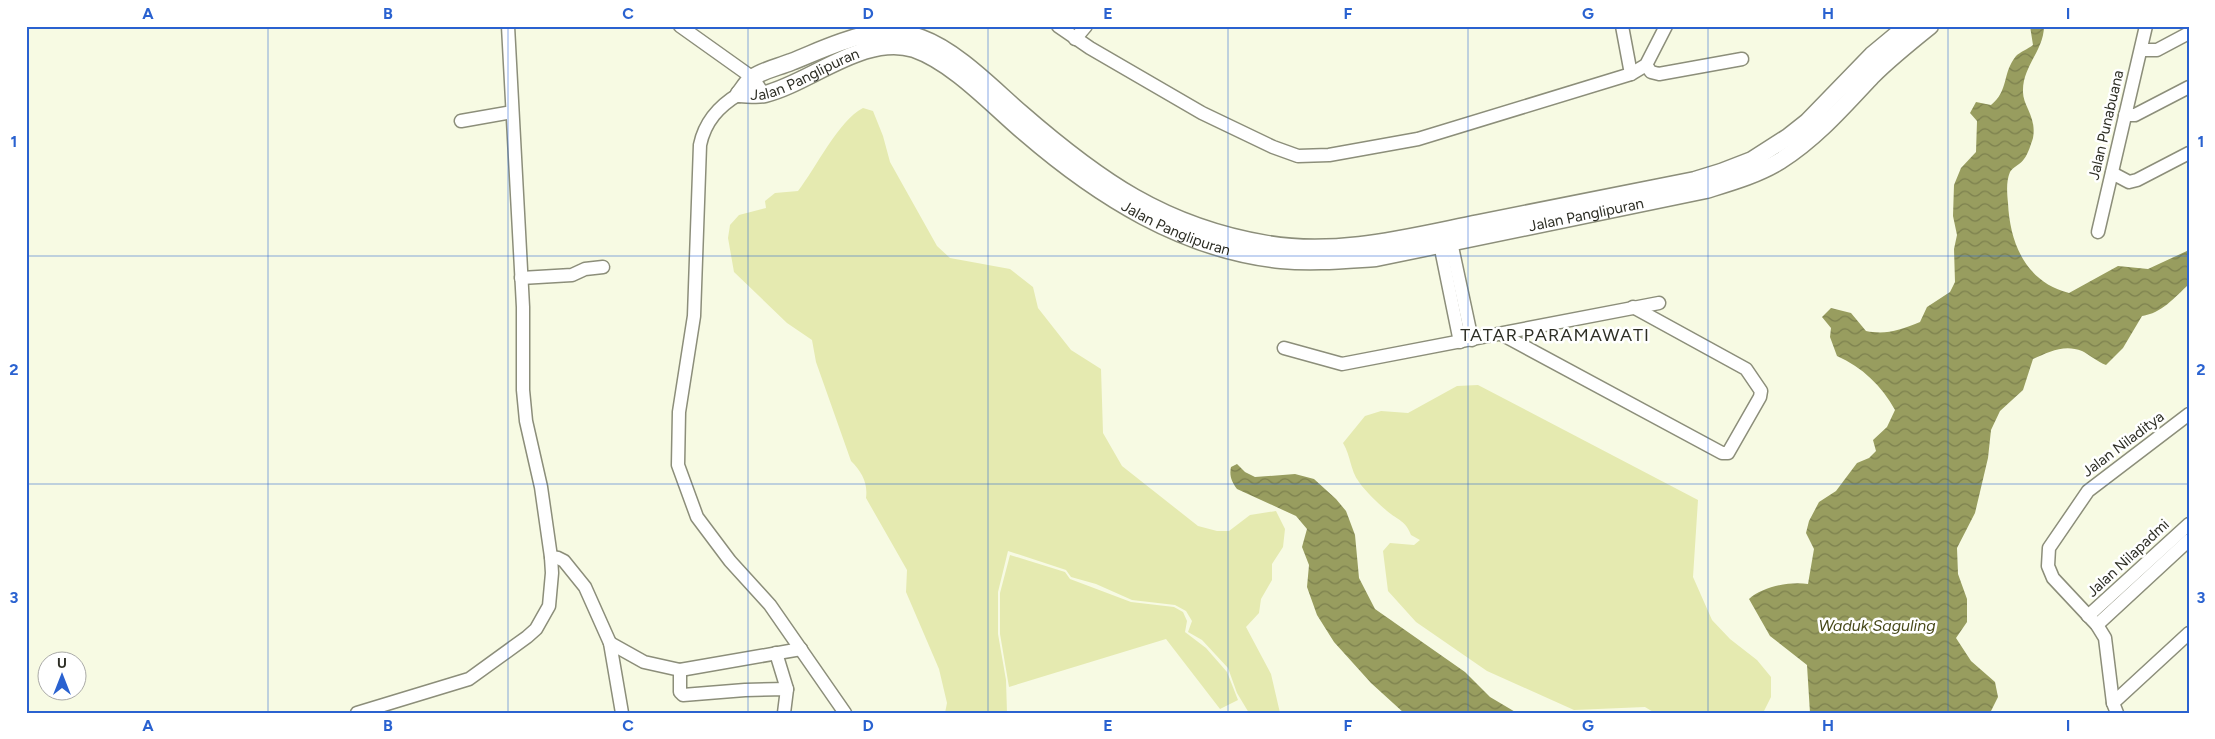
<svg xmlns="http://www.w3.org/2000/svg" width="2215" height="739" viewBox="0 0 2215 739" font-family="Figtree,sans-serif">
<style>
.grass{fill:#e5eab0}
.water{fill:url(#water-waves)}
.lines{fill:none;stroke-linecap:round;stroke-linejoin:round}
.minor-casing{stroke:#8c8e7a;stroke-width:15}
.major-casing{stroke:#8c8e7a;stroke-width:19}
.minor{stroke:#fff;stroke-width:12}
.major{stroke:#fff;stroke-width:16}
.grid{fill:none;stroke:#2a62d0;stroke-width:1;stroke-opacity:0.55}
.labels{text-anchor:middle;stroke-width:5;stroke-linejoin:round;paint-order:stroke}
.street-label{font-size:15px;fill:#2d2e25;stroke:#fff}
.water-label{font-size:16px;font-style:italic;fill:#47491a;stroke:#fff}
.quarter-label{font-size:18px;letter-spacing:1px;fill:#2d2e25;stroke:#fff}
.neatline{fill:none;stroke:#2a62d0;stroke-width:2}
.grid-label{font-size:16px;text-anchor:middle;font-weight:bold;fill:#2a62d0}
</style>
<defs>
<pattern id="water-waves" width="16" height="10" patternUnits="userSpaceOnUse" patternTransform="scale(1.25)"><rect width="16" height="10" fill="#989d5f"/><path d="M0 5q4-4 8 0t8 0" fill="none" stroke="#7c804e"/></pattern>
</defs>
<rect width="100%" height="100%" fill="#f7fae3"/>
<g class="grass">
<path d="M863,108L873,111L883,136L890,162L937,246L950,258L1010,269L1033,287L1038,308L1071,350L1101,369L1103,433L1122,466L1198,526L1217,531H1229L1250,515L1276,511L1285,529L1283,547L1272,564V580L1261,599L1259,613L1246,627L1271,674L1280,713H1249L1237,693L1228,668L1202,640L1188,632L1192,621L1186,611L1175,605L1132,600L1096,584L1071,577L1066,570L1008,551L998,592V634L1006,680L1007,713H945L947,703L939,669L906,592L907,570L866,498C868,483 862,472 851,461L816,362L812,340L787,323L734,272L728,238L730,225L739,215L766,208L765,201L775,193L798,191C816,168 838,121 863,108Z"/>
<path d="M1478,385L1698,500L1693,577L1712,620L1730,639L1757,660L1771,677V697L1763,713H1655L1645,707L1574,710L1487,671L1416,622L1388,591L1383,551L1390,543L1414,545L1420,540L1411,535C1405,520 1399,521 1387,511C1378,503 1366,492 1359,482C1350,470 1351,456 1343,443L1365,416L1381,411L1408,413L1457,386Z"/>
<polygon points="1010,555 1065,572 1070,579 1131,602 1174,607 1183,612 1187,621 1185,632 1206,648 1227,672 1238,700 1220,709 1166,639 1009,687 1000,634 1000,593"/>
</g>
<g class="water">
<path d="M2030,26H2044C2044,50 2023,66 2023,90C2022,106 2037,116 2033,138C2031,144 2028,154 2024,159C2021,164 2013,167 2010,172C2006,181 2007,193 2008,203C2010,244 2026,282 2069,293L2118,266L2148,269L2189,250V284C2174,298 2162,313 2142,316L2123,348L2106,365C2098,362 2088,354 2082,351C2064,344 2049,352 2033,359L2023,390L2000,411L1991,430L1988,458L1975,513L1957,548L1958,574L1967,599V622L1956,638L1971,661L1995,682L1998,697L1990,713H1810L1807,665L1770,636L1749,599C1762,587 1790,581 1808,584L1814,549L1806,533L1809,521L1819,502L1836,491L1857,463L1869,458L1876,451L1873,440L1887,427L1895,410C1882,386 1862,367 1837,356L1830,337L1831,328L1822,317L1831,308L1851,313L1866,331C1886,335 1900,330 1920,322L1927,307L1950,292L1955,282L1954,249L1957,235L1953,216L1954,185L1961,168L1976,152L1977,121L1970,113L1976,102L1991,105C2009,91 2002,73 2016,56C2020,52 2028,49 2033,45Z"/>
<path d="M1237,464L1245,472L1255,477L1295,474L1314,479L1336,499L1346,511L1355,535L1359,578L1375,609L1465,672L1490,697L1517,713H1404L1371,683L1334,642L1317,615L1307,587L1309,565L1302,547L1307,529L1296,516L1237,489C1232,482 1229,476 1231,467Z"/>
</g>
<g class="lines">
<g class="minor-casing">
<g id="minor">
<polyline points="680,26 753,78 764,95"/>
<polyline points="1058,26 1090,48 1202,113 1273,147 1298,156 1329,155 1418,139 1631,74 1646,65 1666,26"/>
<polyline points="1622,26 1631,74"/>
<polyline points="1075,39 1086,26"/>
<polyline points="2141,50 2157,50 2189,33"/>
<polyline points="1646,65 1651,72 1659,74 1742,59"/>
<path d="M739,94C719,106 705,121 700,145L694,316L679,412L678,465L697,517L730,561L770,605L845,713"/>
<polyline points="2125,115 2135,115 2189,87"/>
<polyline points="461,121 512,112"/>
<polyline points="2112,173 2129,182 2137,180 2189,153"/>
<polyline points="2098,232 2146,26"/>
<polyline points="1451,242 1472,340"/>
<polyline points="1440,244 1460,342"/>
<polyline points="521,278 572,275 585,269 603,267"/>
<polyline points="1501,334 1722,453 1728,453 1760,397 1761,391 1746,369 1633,307"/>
<polyline points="1284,348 1342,364 1659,303"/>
<polyline points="551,557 558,558 564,561 585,587 610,643 622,713"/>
<polyline points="2088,616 2189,524"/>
<polyline points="2097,625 2189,540"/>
<polyline points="610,643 644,662 680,670 680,692 683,695 745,690 787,689 784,713"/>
<polyline points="776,653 787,689"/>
<polyline points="680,670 801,649"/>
<polyline points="2113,703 2189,633"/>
<polyline points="357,713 469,679 527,637 536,629 549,606 552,573 551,557 541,487 526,421 523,390 523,307 508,26"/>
<polyline points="2117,713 2113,703 2105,638 2097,625 2053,578 2048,566 2049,548 2088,491 2189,414"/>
</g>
</g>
<g class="major-casing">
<g id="major">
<path id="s1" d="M739,94C747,94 757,96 765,94C810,83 865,33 914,49C954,63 993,106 1025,133C1098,196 1183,250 1281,260C1313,263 1344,260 1376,258L1706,190C1732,182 1757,175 1780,161C1816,138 1843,107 1872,76C1890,58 1910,42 1930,26"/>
<path d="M739,94C743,89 747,82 752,78C763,70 779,67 791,62C832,46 876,21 921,38C957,51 993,89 1021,113C1098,180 1164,227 1267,244C1339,256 1409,237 1479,223C1551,208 1623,194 1695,180L1721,172L1752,160L1788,137L1807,122L1872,55L1907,26"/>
</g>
</g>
<use href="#minor" class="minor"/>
<use href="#major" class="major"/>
</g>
<path class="grid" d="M268,26V713M508,26V713M748,26V713M988,26V713M1228,26V713M1468,26V713M1708,26V713M1948,26V713M26,256H2189M26,484H2189"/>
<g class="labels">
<g class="street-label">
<text dy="5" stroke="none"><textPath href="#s1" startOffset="70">Jalan Panglipuran</textPath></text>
<text transform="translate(2106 125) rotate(-77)" y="5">Jalan Punabuana</text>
<text dy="5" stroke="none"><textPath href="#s1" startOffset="925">Jalan Panglipuran</textPath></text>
<text dy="5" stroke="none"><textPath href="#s1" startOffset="505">Jalan Panglipuran</textPath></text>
<text transform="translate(2123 444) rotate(-37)" y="5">Jalan Niladitya</text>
<text transform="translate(2128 558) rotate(-43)" y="5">Jalan Nilapadmi</text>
</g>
<g class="water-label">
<text x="1877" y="631">Waduk Saguling</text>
</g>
<g class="quarter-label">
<text x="1555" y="341">TATAR PARAMAWATI</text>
</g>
</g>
<rect width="2215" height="739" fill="none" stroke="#ffffff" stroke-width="55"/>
<g transform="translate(62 676)"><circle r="24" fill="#ffffff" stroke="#ababa8"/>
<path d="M0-4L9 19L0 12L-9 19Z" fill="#2a62d0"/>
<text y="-8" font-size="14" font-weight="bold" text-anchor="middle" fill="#2d2e25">U</text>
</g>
<rect x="28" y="28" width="2160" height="684" class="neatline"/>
<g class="grid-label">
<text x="148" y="19">A</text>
<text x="388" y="19">B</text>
<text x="628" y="19">C</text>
<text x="868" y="19">D</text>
<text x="1108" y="19">E</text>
<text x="1348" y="19">F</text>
<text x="1588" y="19">G</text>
<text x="1828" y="19">H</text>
<text x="2068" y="19">I</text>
<text x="14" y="147">1</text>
<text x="2201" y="147">1</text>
<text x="14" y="375">2</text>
<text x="2201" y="375">2</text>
<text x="14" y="603">3</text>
<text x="2201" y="603">3</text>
<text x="148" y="731">A</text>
<text x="388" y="731">B</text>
<text x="628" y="731">C</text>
<text x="868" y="731">D</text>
<text x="1108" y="731">E</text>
<text x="1348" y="731">F</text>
<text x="1588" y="731">G</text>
<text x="1828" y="731">H</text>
<text x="2068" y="731">I</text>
</g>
</svg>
